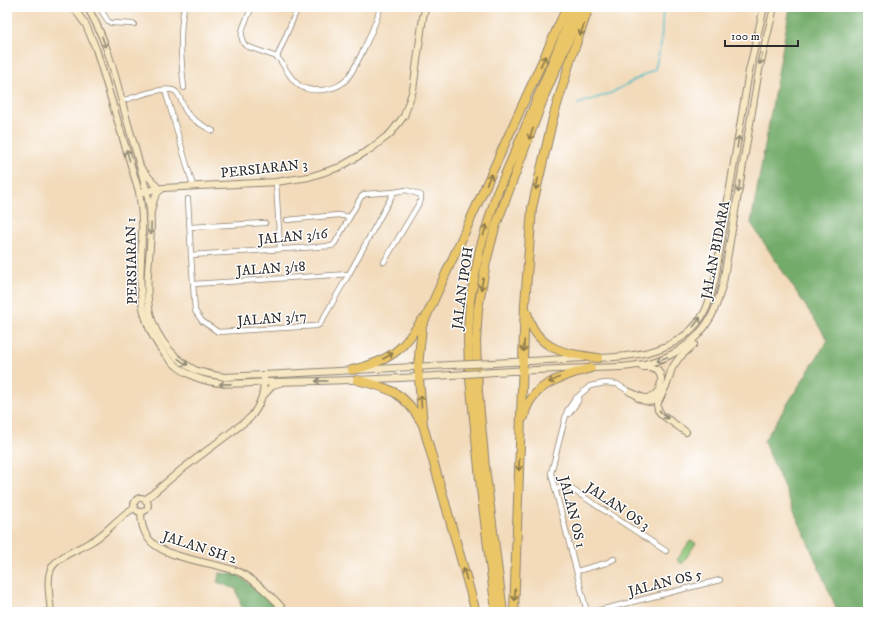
<svg xmlns="http://www.w3.org/2000/svg" width="875" height="619" viewBox="0 0 875 619" font-family="'IM FELL DW Pica',serif">
<style>
.green{fill:#8fc77a;stroke:#5d7952}
.forest{fill:#73ac6a;stroke:#4f6c4a}
.lines{fill:none;stroke-linecap:round;stroke-linejoin:round}
.stream{stroke:#4cbac5;stroke-width:1.5}
.street-casing{stroke:#8e8272;stroke-width:6}
.secondary-casing{stroke:#8e8272;stroke-width:8}
.highway-casing{stroke:#8e8272;stroke-width:10}
.street{stroke:#fff;stroke-width:4.5}
.secondary{stroke:#f7e8c3;stroke-width:6}
.highway{stroke:#ebc669;stroke-width:8}
.secondary-bridge-casing{stroke:#8e8272;stroke-width:8;stroke-linecap:butt}
.secondary-bridge{stroke:#f7e8c3;stroke-width:6}
.oneway{stroke:#8b784a}
.oneway2{stroke:#918a77}
.labels{text-anchor:middle;stroke-width:3;stroke-linejoin:round;paint-order:stroke}
.street-label{font-size:14px;fill:#2b2b2b;stroke:#fff}
</style>
<rect width="100%" height="100%" fill="#fff"/>
<filter id="ink" filterUnits="userSpaceOnUse"><feTurbulence type="fractalNoise" baseFrequency=".025" numOctaves="2"/><feDisplacementMap in="SourceGraphic" scale="8" xChannelSelector="R" yChannelSelector="G"/><feConvolveMatrix kernelMatrix="1 2 1 2 8 2 1 2 1" color-interpolation-filters="sRGB"/></filter>
<filter id="wash" filterUnits="userSpaceOnUse"><feTurbulence type="fractalNoise" baseFrequency=".012" numOctaves="4" result="noise"/><feDisplacementMap in="SourceGraphic" scale="16" xChannelSelector="R" yChannelSelector="G"/><feGaussianBlur stdDeviation="0.9" result="paint"/><feColorMatrix in="noise" values="0 0 0 0 0 0 0 0 0 0 0 0 0 0 0 0 0 1.4 0 .05"/><feComposite in="paint" operator="in"/></filter>
<g filter="url(#wash)">
<rect width="100%" height="100%" fill="#f2daba"/>
<polygon class="green" points="690,541 696,543 682,564 677,560"/>
<g class="forest">
<polygon points="790,7 868,7 868,612 838,612 764,441 828,340 751,223"/>
<polygon points="220,573 238,575 262,594 280,612 243,612 236,589 217,582"/>
</g>
<g class="lines">
<polyline class="stream" points="578,104 611,93 655,69 661,44 663,7"/>
</g>
</g>
<g filter="url(#ink)">
<g class="lines">
<g class="street-casing">
<g id="street">
<polyline points="99,7 108,21 111,23 134,24"/>
<path d="M184,7C179,34 181,61 184,88"/>
<path d="M252,7C248,18 235,36 246,46L277,57"/>
<path d="M277,57C286,66 288,78 300,86C312,93 333,91 344,82C355,72 377,22 380,7"/>
<polyline points="277,57 298,7"/>
<polyline points="165,90 193,186"/>
<path d="M122,101C132,98 168,84 176,92C182,97 182,108 188,114C194,121 205,127 213,131"/>
<polyline points="276,182 280,249"/>
<polyline points="188,199 191,255 195,311 202,321 218,332 316,326 320,324 349,274 394,192"/>
<polyline points="287,220 338,215 350,217"/>
<polyline points="190,227 265,223"/>
<polyline points="191,255 332,246 335,243 361,197 365,194 394,192 406,190 421,195 421,200 384,262"/>
<polyline points="193,284 349,274"/>
<polyline points="569,414 578,401 579,396"/>
<polyline points="556,489 564,487 570,488 666,551"/>
<polyline points="577,571 606,563 614,559"/>
<polyline points="587,612 551,473 567,411 575,399 590,386 605,383 617,384 630,392"/>
<polyline points="592,612 720,580"/>
</g>
</g>
<g class="secondary-casing">
<g id="secondary">
<path d="M73,7L86,25L96,49L139,192C141,205 143,218 142,231C142,259 137,289 145,316C152,341 170,367 195,377C219,387 244,383 269,382C330,381 391,379 451,375"/>
<path d="M87,7C109,42 117,85 128,124C136,152 145,180 150,209C154,240 145,270 148,300C150,329 169,357 195,370C205,374 215,375 225,377L450,365"/>
<polyline points="141,168 159,189"/>
<polyline points="142,192 163,188 276,182 309,177 340,167 369,150 390,134 404,116 413,90 423,17 426,7"/>
<path d="M151,212C153,204 154,193 162,189"/>
<path d="M595,358C635,357 684,352 705,311C710,301 712,290 715,279L749,71L764,7"/>
<polyline points="494,363 583,358"/>
<path d="M495,372C527,370 559,369 592,368C605,367 618,368 631,366C664,363 695,346 711,317C717,306 720,294 723,283L759,70L774,7"/>
<path d="M630,392C635,394 641,398 646,398C659,398 665,380 658,370L650,367H642"/>
<polyline points="264,395 273,385 280,383"/>
<path d="M638,398C647,403 652,404 659,396"/>
<polyline points="686,432 662,415 658,410 657,405 667,384 672,368 679,358 694,344"/>
<circle cx="141" cy="505" r="7"/>
<path d="M145,500L181,470L250,418C260,406 264,395 264,378"/>
<path d="M141,512C141,521 143,531 148,538C162,559 215,562 239,572C251,577 278,601 285,612"/>
<path d="M51,612C50,601 46,579 51,569C57,556 82,548 94,540C109,531 119,516 134,508"/>
</g>
</g>
<g class="highway-casing">
<g id="highway">
<path d="M527,313C536,350 566,354 598,358"/>
<path d="M352,370C370,366 390,359 403,345C410,338 416,328 422,320"/>
<path d="M357,380C390,388 404,392 422,423"/>
<path d="M524,417C530,384 563,376 591,368"/>
<polyline points="476,612 423,425 418,367 422,326 567,7"/>
<polyline points="496,612 481,489 469,368 468,337 470,300 480,249 497,193 516,150 575,7"/>
<polyline points="503,612 485,467 478,392 476,342 478,309 486,262 495,228 545,94 583,7"/>
<polyline points="514,612 525,304 532,208 553,118 571,58 589,7"/>
</g>
</g>
<use href="#street" class="street"/>
<use href="#secondary" class="secondary"/>
<use href="#highway" class="highway"/>
<g class="secondary-bridge-casing">
<g id="secondary-bridge">
<polyline points="450,365 494,363"/>
<polyline points="451,375 495,372"/>
</g>
</g>
<use href="#secondary-bridge" class="secondary-bridge"/>
</g>
<defs><path id="oneway-shaft" d="M-6 0H5M1.5-3L5.5 0L1.5 3" fill="none" stroke-width="1.6" stroke-linecap="round" stroke-linejoin="round"/></defs>
<g class="oneway">
<use href="#oneway-shaft" transform="translate(582 30) rotate(109)"/>
<use href="#oneway-shaft" transform="translate(543 61) rotate(-65)"/>
<use href="#oneway-shaft" transform="translate(531 134) rotate(110)"/>
<use href="#oneway-shaft" transform="translate(489 179) rotate(-65)"/>
<use href="#oneway-shaft" transform="translate(537 184) rotate(103)"/>
<use href="#oneway-shaft" transform="translate(485 230) rotate(-74)"/>
<use href="#oneway-shaft" transform="translate(482 284) rotate(100)"/>
<use href="#oneway-shaft" transform="translate(524 346) rotate(92)"/>
<use href="#oneway-shaft" transform="translate(388 356) rotate(-30)"/>
<use href="#oneway-shaft" transform="translate(554 380) rotate(154)"/>
<use href="#oneway-shaft" transform="translate(421 401) rotate(-95)"/>
<use href="#oneway-shaft" transform="translate(519 465) rotate(91)"/>
<use href="#oneway-shaft" transform="translate(465 574) rotate(-106)"/>
<use href="#oneway-shaft" transform="translate(515 595) rotate(92)"/>
</g>
<g class="oneway2">
<use href="#oneway-shaft" transform="translate(104 42) rotate(70)"/>
<use href="#oneway-shaft" transform="translate(761 59) rotate(104)"/>
<use href="#oneway-shaft" transform="translate(738 142) rotate(-81)"/>
<use href="#oneway-shaft" transform="translate(128 155) rotate(-106)"/>
<use href="#oneway-shaft" transform="translate(739 187) rotate(99)"/>
<use href="#oneway-shaft" transform="translate(151 229) rotate(91)"/>
<use href="#oneway-shaft" transform="translate(697 322) rotate(-53)"/>
<use href="#oneway-shaft" transform="translate(662 359) rotate(158)"/>
<use href="#oneway-shaft" transform="translate(183 362) rotate(34)"/>
<use href="#oneway-shaft" transform="translate(321 381) rotate(179)"/>
<use href="#oneway-shaft" transform="translate(225 384) rotate(179)"/>
<use href="#oneway-shaft" transform="translate(664 415) rotate(41)"/>
</g>
</g>
<g class="labels">
<g class="street-label">
<text transform="translate(264 168) rotate(-6)" y="5">PERSIARAN 3</text>
<text transform="translate(293 236) rotate(-5)" y="5">JALAN 3/16</text>
<text transform="translate(715 250) rotate(-79)" y="5">JALAN BIDARA</text>
<text transform="translate(131 261) rotate(-91)" y="5">PERSIARAN 1</text>
<text transform="translate(271 268) rotate(-4)" y="5">JALAN 3/18</text>
<text transform="translate(462 288) rotate(-82)" y="5">JALAN IPOH</text>
<text transform="translate(272 318) rotate(-4)" y="5">JALAN 3/17</text>
<text transform="translate(618 506) rotate(34)" y="5">JALAN OS 3</text>
<text transform="translate(573 512) rotate(76)" y="5">JALAN OS 1</text>
<text transform="translate(200 547) rotate(18)" y="5">JALAN SH 2</text>
<text transform="translate(665 582) rotate(-14)" y="5">JALAN OS 5</text>
</g>
</g>
<rect width="875" height="619" fill="none" stroke="#fff" stroke-width="24"/>
<path d="M725 40v6h73v-6" fill="none" stroke="#2b2b2b" stroke-width="2"/>
<text x="731" y="40" font-size="12" fill="#2b2b2b" stroke="#ffffff" stroke-width="3" paint-order="stroke">100 m</text>
</svg>
